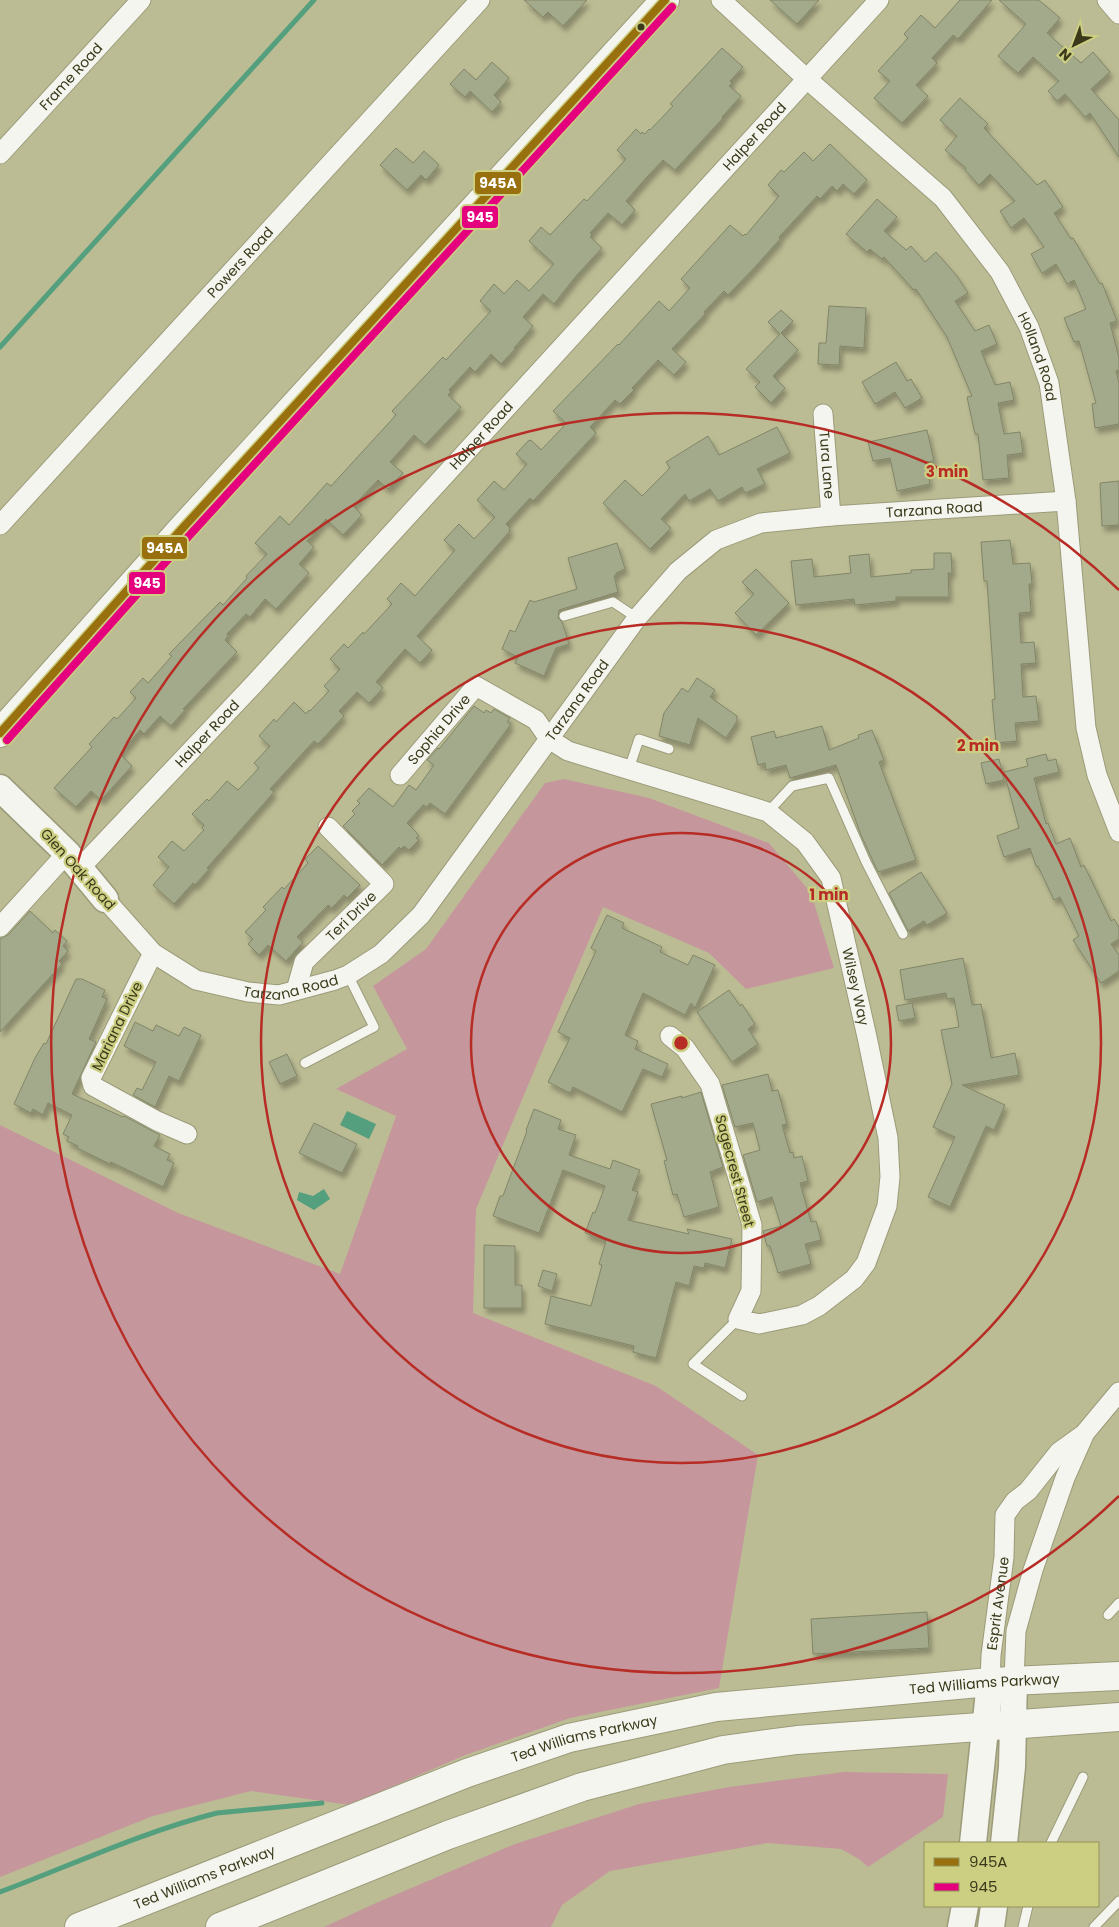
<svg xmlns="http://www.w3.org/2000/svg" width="1119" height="1927" viewBox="0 0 1119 1927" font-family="Poppins,sans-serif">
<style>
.green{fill:#c5979c}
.water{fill:#549f7e}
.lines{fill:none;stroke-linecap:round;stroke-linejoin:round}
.stream{stroke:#549f7e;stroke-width:5}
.building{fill:#a3aa8b;stroke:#818667;filter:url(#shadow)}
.lane-casing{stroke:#9b9b7a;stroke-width:11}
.street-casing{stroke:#9b9b7a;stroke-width:21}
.secondary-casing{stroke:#9b9b7a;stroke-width:29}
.primary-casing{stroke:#9b9b7a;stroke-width:30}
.lane{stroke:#f5f5ef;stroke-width:9}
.street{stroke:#f5f5ef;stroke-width:19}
.secondary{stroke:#f5f5ef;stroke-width:26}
.primary{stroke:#f5f5ef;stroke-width:28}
.bus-1-casing{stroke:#ccce82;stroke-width:11}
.bus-2-casing{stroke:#ccce82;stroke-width:11}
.bus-1{stroke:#98700e;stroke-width:8}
.bus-2{stroke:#e5007d;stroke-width:8}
.ring{fill:none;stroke:#b72c25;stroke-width:2.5}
.bus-dot{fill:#3a3a1b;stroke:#ccce82;stroke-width:2}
.labels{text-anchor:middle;stroke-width:4.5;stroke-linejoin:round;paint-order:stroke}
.street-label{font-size:14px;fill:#3a3a1b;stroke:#ccce82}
.centre{fill:#b72c25;stroke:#ccce82;stroke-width:2.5}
.ring-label{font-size:15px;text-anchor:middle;font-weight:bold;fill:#b72c25;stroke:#ccce82;stroke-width:4.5;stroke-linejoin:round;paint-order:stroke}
.line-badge{stroke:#ccce82;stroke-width:2}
.badge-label{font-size:14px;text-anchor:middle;font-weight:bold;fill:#fff}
</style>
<defs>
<filter id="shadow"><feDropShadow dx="3" dy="5.5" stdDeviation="2.5" flood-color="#0004"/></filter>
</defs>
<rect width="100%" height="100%" fill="#bcbc94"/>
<g class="green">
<polygon points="564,779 649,798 769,843 811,893 834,968 746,989 709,953 603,907 476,1209 473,1313 656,1386 758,1455 719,1688 570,1718 463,1756 350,1805 251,1791 153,1816 0,1877 0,1125 178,1213 340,1274 396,1116 336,1089 407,1049 373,986 426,949 545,783"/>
<polygon points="844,1772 948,1774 943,1817 868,1867 859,1859 841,1849 768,1843 610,1871 562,1905 551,1927 324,1927 376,1903 515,1844 639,1804 729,1787"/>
</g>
<g class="water">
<polygon points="347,1111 376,1124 369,1139 340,1125"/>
<polygon points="324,1189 330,1199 314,1210 297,1200 299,1192 313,1196"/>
</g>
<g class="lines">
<g class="stream">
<polyline points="0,347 314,0"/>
<path d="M0,1892C72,1865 142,1832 217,1813L322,1803"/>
</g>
</g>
<g class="building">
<polygon points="524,0 587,0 563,26 548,12 543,17"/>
<polygon points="770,0 819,0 797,24"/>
<polygon points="960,0 992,0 958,39 953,35 932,58 937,63 916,85 928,96 902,123 874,98 890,81 878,71 908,38 904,34 921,15 935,28"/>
<polygon points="999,0 1039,0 1060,18 1047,33 1081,63 1093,52 1110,72 1091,89 1119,120 1119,157 1090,113 1085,117 1065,94 1057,101 1048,91 1059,81 1033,57 1018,73 998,56 1026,24"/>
<polygon points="722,48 743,67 730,81 732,83 729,86 741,96 722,117 723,118 675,170 663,160 646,178 626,201 635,210 622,225 608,213 590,233 592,235 590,237 602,248 576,276 554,304 543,294 523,317 533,326 514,348 515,349 501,364 491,354 475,372 470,367 449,390 451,392 448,395 461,407 425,445 414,435 390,462 403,473 388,489 378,480 353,506 362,515 343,535 326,519 307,541 314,547 299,564 309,573 276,609 265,599 250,617 246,614 227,634 228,636 225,640 237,652 183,709 185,710 171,726 160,716 144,734 140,730 120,754 132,766 101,800 91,791 76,807 54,788 92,747 89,744 114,717 117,719 136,698 130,692 143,678 148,683 172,656 169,654 220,602 223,605 247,578 246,576 267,554 255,543 280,516 289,525 327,483 331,486 396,415 392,411 443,357 446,360 491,311 480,301 494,284 504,294 517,280 529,291 554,264 529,241 541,227 550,235 584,199 587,201 626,159 617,150 636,129 641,134 642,132 645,134 649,129 650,130 673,106 670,104"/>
<polygon points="492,62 509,78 494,95 501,102 492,112 470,91 465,97 450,84 464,69 476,80"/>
<polygon points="960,98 988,124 984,128 1037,185 1045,180 1063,207 1054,213 1071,239 1073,238 1100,284 1102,283 1117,321 1110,323 1119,358 1119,370 1116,371 1119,383 1119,424 1095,428 1092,404 1096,403 1079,341 1074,342 1064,318 1086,309 1074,280 1067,284 1056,264 1042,273 1031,254 1044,247 1024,218 1011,228 1000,211 1015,201 990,174 979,185 965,170 966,168 945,150 957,136 940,120"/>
<polygon points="830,144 867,180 854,194 843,184 837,191 832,186 820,199 817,196 779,237 780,239 755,267 728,295 724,291 704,312 705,314 672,349 686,362 674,375 658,360 632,388 634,390 620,404 615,400 590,427 596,433 533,501 530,498 506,524 510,528 509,530 510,531 417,636 432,650 420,663 405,649 376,682 383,688 369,703 357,692 339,711 344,716 318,744 314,741 270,789 274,792 207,868 209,869 195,885 193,883 174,904 153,885 169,867 158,857 172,841 184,851 204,830 202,828 204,825 192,814 207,799 209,801 227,781 238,790 259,768 254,763 270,746 259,736 274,719 276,722 294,702 306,714 309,710 310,711 329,691 324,686 340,669 330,659 344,644 348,648 363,632 364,634 392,604 387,599 401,583 415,596 455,550 444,540 459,524 474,539 495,517 477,500 494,481 504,490 527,464 516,454 528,441 531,440 541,450 564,426 562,425 565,422 553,411 618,344 619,345 659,301 669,311 690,288 681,279 730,225 743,236 745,234 746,235 779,196 768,185 781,170 784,172 804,152 813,161"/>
<polygon points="396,148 413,163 424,151 439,165 426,180 421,175 407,190 380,165"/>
<polygon points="877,199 897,217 884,231 906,250 911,246 925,262 936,252 957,276 968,293 955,301 975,331 989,325 997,344 981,351 995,385 1010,382 1014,400 998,403 1004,434 1020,432 1023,453 1007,455 1009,478 983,480 978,434 975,434 967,397 972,396 947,337 916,289 914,290 884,257 882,259 870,249 867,252 846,234"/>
<polygon points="829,306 866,308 864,348 840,346 839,365 818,364 819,343 826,343"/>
<polygon points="781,310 793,321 781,333 798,350 773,376 785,388 771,403 755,387 760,382 746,369 780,334 768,322"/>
<polygon points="896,362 907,381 911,379 922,398 905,408 895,392 875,404 862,382"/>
<polygon points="777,427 790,453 757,469 765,484 745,493 742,487 718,501 710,489 689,501 685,494 661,519 671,528 650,549 603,503 625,480 642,496 670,468 666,462 708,436 719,455"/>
<polygon points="927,430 934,461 926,462 930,484 897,491 890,458 873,461 868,442"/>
<polygon points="1119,481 1119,525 1102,526 1100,483"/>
<polygon points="1010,540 1013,564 1030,563 1032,584 1029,584 1031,612 1019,613 1021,643 1034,642 1036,663 1021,664 1023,697 1036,696 1039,721 1015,723 1017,741 996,743 992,700 995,699 987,581 984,581 981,542"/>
<polygon points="617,543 625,569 616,573 616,575 614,576 618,592 559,610 558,618 562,622 569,644 556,648 544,676 515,663 518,657 502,649 510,630 515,632 530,600 534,602 577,589 568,558"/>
<polygon points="934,553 951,553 952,573 948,573 949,597 896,597 896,601 855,605 854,599 796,605 791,561 812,559 814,577 851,573 849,556 869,554 871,577 911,573 911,570 934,569"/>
<polygon points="756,569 789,603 756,635 735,613 754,594 742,582"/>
<polygon points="697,678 715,690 710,697 737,716 737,721 726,738 698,718 690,745 659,736 664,713 682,688 688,692"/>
<polygon points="474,706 484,713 486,710 491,713 494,709 510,718 507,722 511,724 445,814 430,803 427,807 423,805 407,823 416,832 419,836 416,838 419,840 409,850 404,846 401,849 399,847 382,865 343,826 355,814 352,811 360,803 357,801 369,788 393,807 409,785 416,790 434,765 427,760 438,748 439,749"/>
<polygon points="822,726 829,750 859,738 858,735 872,730 884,760 879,762 916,860 878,872 861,835 836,765 790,778 786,765 766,770 765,763 758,765 751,737 774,731 776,738"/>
<polygon points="1046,754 1048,761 1056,759 1059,772 1034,778 1046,824 1048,823 1056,844 1070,838 1081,867 1084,865 1111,921 1114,919 1119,927 1119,939 1111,944 1119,955 1119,971 1101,983 1073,940 1079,936 1060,897 1054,900 1038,866 1036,866 1030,848 1004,857 997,836 1019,828 1004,772 1028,766 1026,759"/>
<polygon points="999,759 1004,780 986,784 981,763"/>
<polygon points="318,846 360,885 347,898 344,895 332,908 328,905 297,937 303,942 286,961 268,945 259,955 248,944 253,939 245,932 266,910 263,907 282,887 284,889 308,863 305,859"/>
<polygon points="921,872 947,913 927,925 924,921 908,931 889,893"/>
<polygon points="30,911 53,933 55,930 67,941 63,946 68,951 59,961 62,964 0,1032 0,939 8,935"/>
<polygon points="607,915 624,923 622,928 662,947 660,952 688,965 693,955 715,965 695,1008 691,1003 685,1015 643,993 625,1035 638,1041 635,1049 668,1064 662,1077 643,1069 622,1112 573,1087 570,1093 548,1082 570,1038 558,1032 596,951 591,948"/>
<polygon points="963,958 972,1005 981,1004 991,1058 1015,1053 1019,1075 962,1085 1005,1105 994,1130 986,1126 950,1207 928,1197 955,1137 933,1127 952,1084 941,1030 959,1027 954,998 947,999 946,993 905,1000 900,970"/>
<polygon points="76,979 82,979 105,990 102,997 107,999 89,1039 96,1042 72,1094 123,1117 124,1116 160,1135 154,1146 170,1154 167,1160 174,1163 163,1187 111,1162 110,1164 77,1148 78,1146 67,1141 69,1137 63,1134 72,1115 48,1103 43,1115 33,1109 31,1113 14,1104 35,1058 44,1043 46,1044"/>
<polygon points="729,990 740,1006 742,1004 755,1024 748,1029 758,1044 732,1062 697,1012"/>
<polygon points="912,1003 915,1018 899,1021 896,1006"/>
<polygon points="135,1022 153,1031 156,1025 179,1036 184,1027 201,1035 179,1081 169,1076 155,1107 133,1095 137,1088 142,1090 156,1062 124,1046"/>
<polygon points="287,1054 297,1076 280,1084 269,1062"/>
<polygon points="768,1074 772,1091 778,1090 787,1124 782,1125 790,1153 793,1152 794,1158 802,1156 808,1181 800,1183 811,1222 816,1221 821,1240 805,1244 811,1264 778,1273 770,1246 767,1246 763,1231 781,1226 772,1197 757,1202 743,1155 760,1150 753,1123 735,1127 722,1085"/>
<polygon points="701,1092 723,1167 710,1172 719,1207 684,1217 677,1194 673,1195 664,1161 667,1160 651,1104 682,1096 682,1098"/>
<polygon points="534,1109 561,1120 558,1129 576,1135 569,1155 610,1169 613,1160 640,1170 632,1190 638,1192 628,1220 689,1234 687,1229 732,1239 725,1268 705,1263 704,1268 694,1266 689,1286 676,1282 656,1358 633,1352 634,1346 545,1324 551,1296 591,1306 602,1265 599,1264 606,1241 585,1233 593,1212 595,1213 605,1186 563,1170 539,1233 493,1216 500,1196 503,1196 527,1131 526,1130"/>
<polygon points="314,1123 357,1144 342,1173 299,1153"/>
<polygon points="484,1245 515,1246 515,1285 522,1285 522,1308 484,1308"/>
<polygon points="543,1270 557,1274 552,1291 538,1286"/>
<polygon points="927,1612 929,1648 813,1654 811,1619"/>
</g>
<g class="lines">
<g class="lane-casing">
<g id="lane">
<polyline points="564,616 613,602 637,618"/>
<polyline points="629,769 639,739 669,749"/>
<polyline points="768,812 792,786 829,778 866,862 903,934"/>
<polyline points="305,1063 374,1027 348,975"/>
<polyline points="738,1319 693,1364 742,1396"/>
<polyline points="1108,1615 1119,1603"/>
<polyline points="1051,1843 1083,1777"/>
<polyline points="1023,1927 1028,1906"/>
<polyline points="1094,1927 1119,1901"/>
</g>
</g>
<g class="street-casing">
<g id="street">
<path id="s1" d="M721,0L807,79L943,198L1000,272L1029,327L1049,383L1066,501L1086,728L1097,775L1119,832"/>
<polyline points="1107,0 1119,14"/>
<path id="s2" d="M0,154L141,0"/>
<path id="s3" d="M823,414L831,516"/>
<path id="s4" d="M0,525L480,0"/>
<path id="s5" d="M400,775L476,686L536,720L549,739L568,751L768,812L805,842L831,878L867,1037L888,1138L890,1177L887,1206L866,1263L854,1279L819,1306L802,1315L759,1324L738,1319L751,1291L752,1225L710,1084L685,1048L670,1036"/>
<path id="s6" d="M80,868L255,683L879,0"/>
<path id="s7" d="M105,899L153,953L196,980L248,992L279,995L335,980L348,975L381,954L421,915L637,618L678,571L716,540L761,523L831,516L1066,501"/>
<polyline points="0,927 67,853"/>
<polyline points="153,953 91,1078 93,1086 157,1121 187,1134"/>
<path id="s8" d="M296,990L304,962L384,884L328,827"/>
<polyline points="1014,1680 1016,1631 1033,1570 1065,1478 1084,1435"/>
<path id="s9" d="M990,1682L991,1655L1004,1557L1005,1515L1015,1501L1028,1491L1059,1452L1084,1434L1119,1392"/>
</g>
</g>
<g class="secondary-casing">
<g id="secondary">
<polyline points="0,788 67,853 105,899"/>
<polyline points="973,1843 990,1682"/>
<polyline points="1004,1843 1012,1767 1014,1680"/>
<polyline points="961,1927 965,1906"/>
<polyline points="991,1927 994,1906"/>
</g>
</g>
<g class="primary-casing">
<g id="primary">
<polyline points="0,733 181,530 665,0"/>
<path id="s10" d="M79,1927L467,1773L569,1738L716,1707L990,1682L1119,1676"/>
<polyline points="220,1927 448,1835 582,1787 723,1750 797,1740 1119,1717"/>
</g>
</g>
<use href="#lane" class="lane"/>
<use href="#street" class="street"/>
<use href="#secondary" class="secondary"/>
<use href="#primary" class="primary"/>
<g class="bus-1-casing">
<polyline id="bus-1" points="0,733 181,530 665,0"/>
</g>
<g class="bus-2-casing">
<polyline id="bus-2" points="7,740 188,537 672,7"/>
</g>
<use href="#bus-1" class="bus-1"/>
<use href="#bus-2" class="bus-2"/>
</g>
<g class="ring">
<circle cx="681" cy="1043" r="210"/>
<circle cx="681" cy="1043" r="420"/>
<path d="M1119 1496A630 630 0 1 1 1119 590"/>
</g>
<circle class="bus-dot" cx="641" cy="27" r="4.5"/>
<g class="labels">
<g class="street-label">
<text dy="5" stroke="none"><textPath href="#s2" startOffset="105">Frame Road</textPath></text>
<text dy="5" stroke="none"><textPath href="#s6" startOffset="995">Halper Road</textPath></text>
<text dy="5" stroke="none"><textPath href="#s4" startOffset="356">Powers Road</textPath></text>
<text dy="5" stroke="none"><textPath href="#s1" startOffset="484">Holland Road</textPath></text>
<text dy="5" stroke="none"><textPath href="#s6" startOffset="590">Halper Road</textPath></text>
<text dy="5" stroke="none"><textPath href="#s3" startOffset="51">Tura Lane</textPath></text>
<text dy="5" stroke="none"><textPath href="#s7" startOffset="1075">Tarzana Road</textPath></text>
<text dy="5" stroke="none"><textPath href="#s7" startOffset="640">Tarzana Road</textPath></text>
<text dy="5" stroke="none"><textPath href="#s5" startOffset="60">Sophia Drive</textPath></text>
<text dy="5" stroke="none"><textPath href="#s6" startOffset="185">Halper Road</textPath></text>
<text transform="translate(78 869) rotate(48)" y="5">Glen Oak Road</text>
<text dy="5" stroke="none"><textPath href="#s8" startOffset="95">Teri Drive</textPath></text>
<text dy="5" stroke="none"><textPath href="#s7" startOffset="220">Tarzana Road</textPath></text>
<text dy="5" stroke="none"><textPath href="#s5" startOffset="644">Wilsey Way</textPath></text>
<text transform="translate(117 1026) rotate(-64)" y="5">Mariana Drive</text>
<text transform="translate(735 1171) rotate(75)" y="5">Sagecrest Street</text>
<text dy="5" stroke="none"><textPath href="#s9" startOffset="79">Esprit Avenue</textPath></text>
<text dy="5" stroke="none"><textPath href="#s10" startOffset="945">Ted Williams Parkway</textPath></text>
<text dy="5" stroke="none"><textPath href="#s10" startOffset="540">Ted Williams Parkway</textPath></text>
<text dy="5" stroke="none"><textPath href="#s10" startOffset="135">Ted Williams Parkway</textPath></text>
</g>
</g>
<circle cx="681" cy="1043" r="8" class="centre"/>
<g class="ring-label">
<text x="947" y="477">3 min</text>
<text x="978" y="751">2 min</text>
<text x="829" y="900">1 min</text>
</g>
<g class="line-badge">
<rect x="474" y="171" width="48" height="24" rx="5" fill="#98700e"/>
<rect x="461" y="205" width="38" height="24" rx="5" fill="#e5007d"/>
<rect x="141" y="536" width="47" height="24" rx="5" fill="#98700e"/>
<rect x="128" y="571" width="38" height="24" rx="5" fill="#e5007d"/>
</g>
<g class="badge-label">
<text x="498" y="188">945A</text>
<text x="480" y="222">945</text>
<text x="165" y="553">945A</text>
<text x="147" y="588">945</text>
</g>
<rect x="924" y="1842" width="175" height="65" fill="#ccce82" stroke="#929359"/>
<rect x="934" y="1858" width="25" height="8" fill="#98700e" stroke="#929359"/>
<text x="969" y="1867" font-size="15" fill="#3a3a1b">945A</text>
<rect x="934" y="1883" width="25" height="8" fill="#e5007d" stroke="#929359"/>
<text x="969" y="1892" font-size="15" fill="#3a3a1b">945</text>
<g transform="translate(1074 45) rotate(222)" stroke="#ccce82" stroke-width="4" paint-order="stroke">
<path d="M0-4L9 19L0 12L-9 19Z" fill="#3a3a1b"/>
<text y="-8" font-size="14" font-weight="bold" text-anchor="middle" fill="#3a3a1b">N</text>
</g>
</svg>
